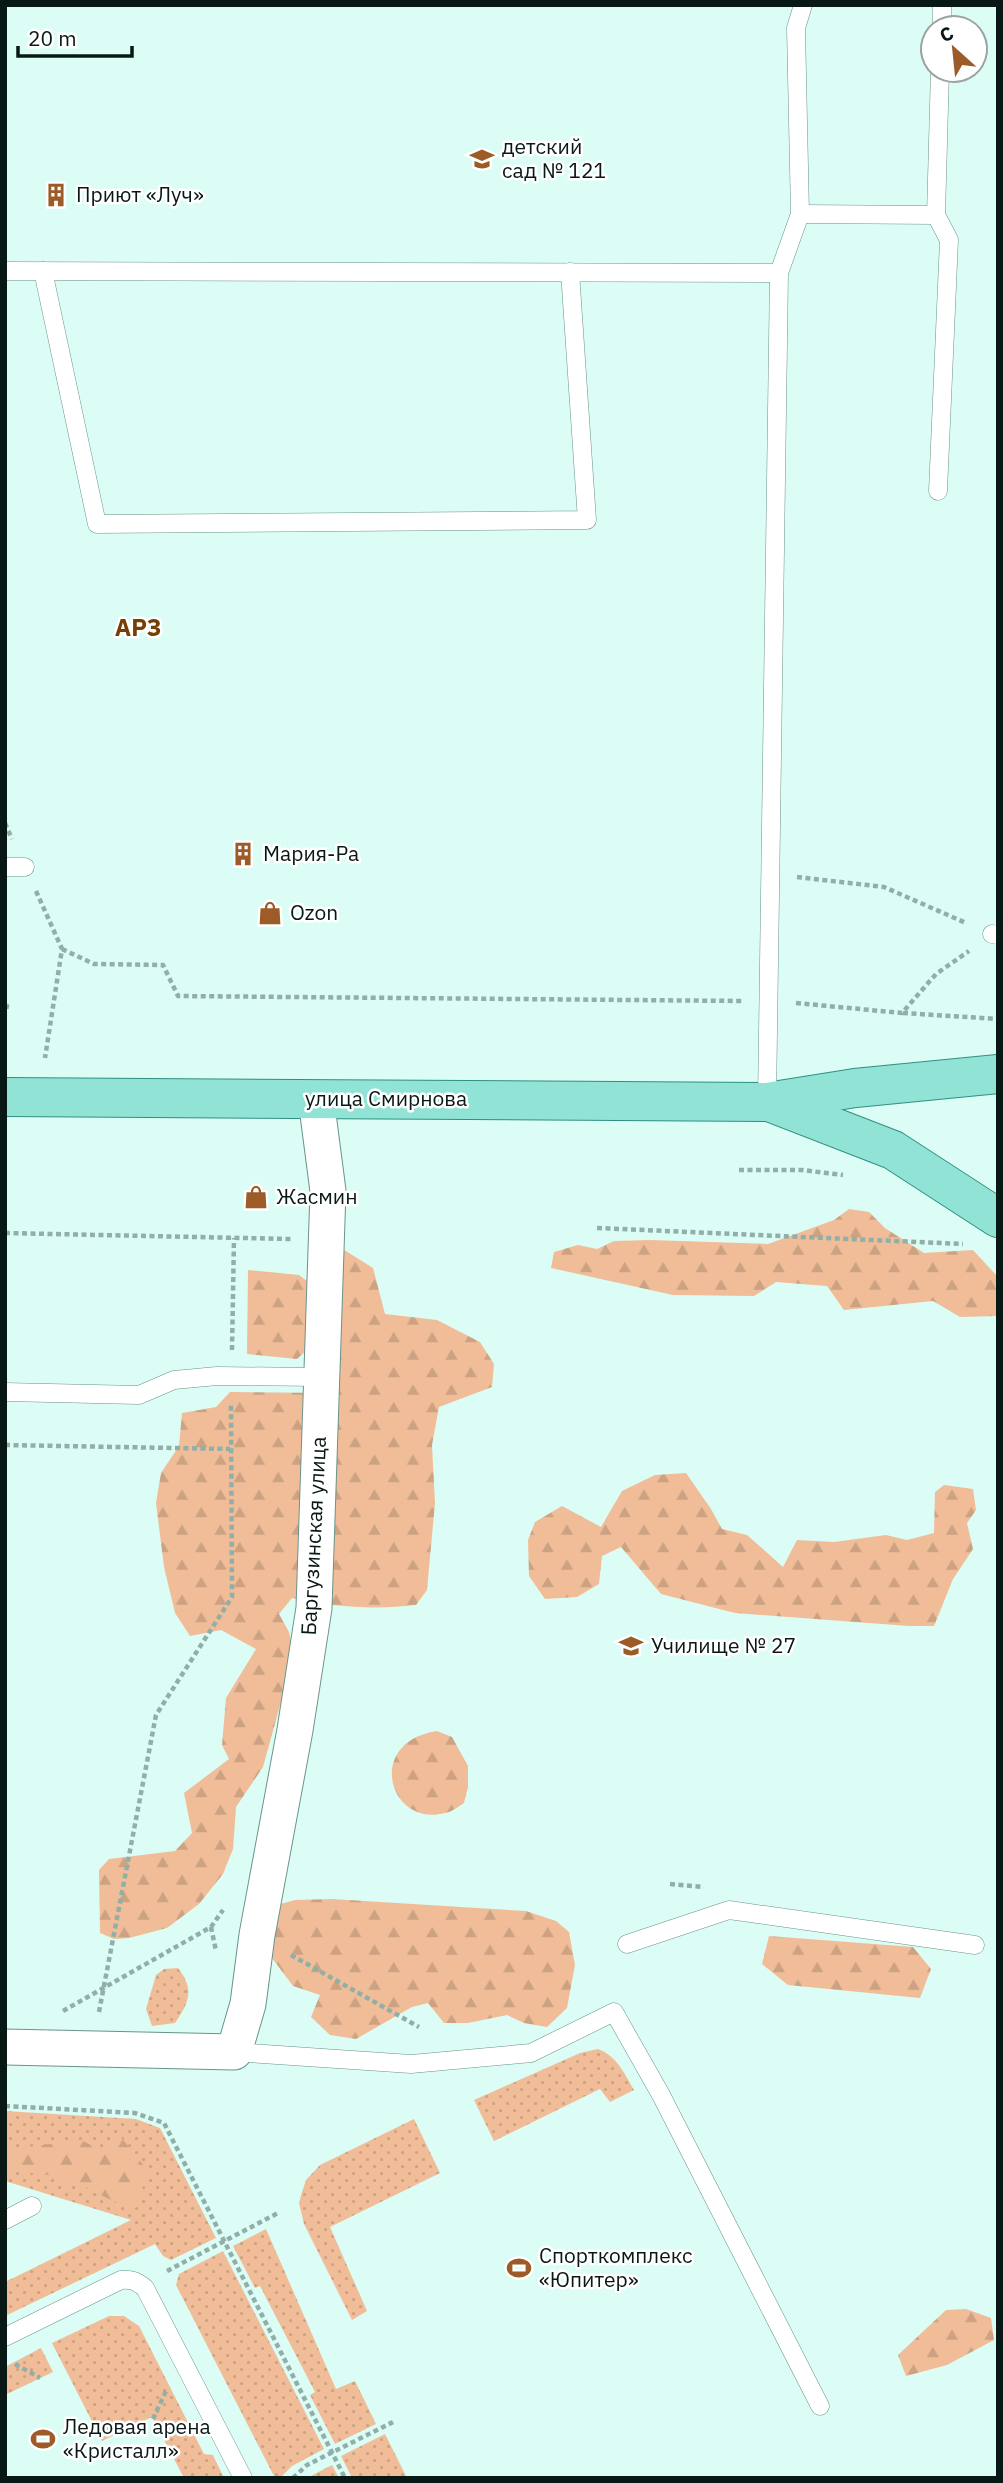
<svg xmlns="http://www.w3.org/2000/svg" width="1003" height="2483" viewBox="0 0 1003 2483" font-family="'IBM Plex Sans',sans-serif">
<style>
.grass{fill:url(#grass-dots)}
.forest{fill:url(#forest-firs)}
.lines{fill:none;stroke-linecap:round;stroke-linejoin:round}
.lane-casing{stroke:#6a938b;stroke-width:19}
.street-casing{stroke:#6a938b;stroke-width:37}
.primary-casing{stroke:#309080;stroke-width:40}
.path{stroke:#92aea8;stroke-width:4.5;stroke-dasharray:5 3.5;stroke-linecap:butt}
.lane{stroke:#fff;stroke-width:18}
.street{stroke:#fff;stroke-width:35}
.primary{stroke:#90e3d5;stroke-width:38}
.labels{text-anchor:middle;stroke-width:5;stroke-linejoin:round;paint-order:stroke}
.poi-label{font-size:21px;fill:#081815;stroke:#fff;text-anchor:start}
.street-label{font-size:21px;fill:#081815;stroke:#fff}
.quarter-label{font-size:24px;font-weight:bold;fill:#763e05;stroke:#fff}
</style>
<defs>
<pattern id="grass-dots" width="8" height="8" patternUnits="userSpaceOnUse" patternTransform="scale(1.75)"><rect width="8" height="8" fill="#f0bd98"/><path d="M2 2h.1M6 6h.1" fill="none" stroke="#cca282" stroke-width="1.8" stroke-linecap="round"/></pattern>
<pattern id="forest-firs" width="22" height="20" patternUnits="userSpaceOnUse" patternTransform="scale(1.75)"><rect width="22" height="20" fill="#f0bd98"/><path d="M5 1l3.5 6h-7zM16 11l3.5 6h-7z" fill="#cca282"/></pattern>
</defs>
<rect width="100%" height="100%" fill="#dbfdf5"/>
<g class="grass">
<path d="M178,1968C195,1990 189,2002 175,2023L152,2026L146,2009L156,1975L164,1969Z"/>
<path d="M598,2049C617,2056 624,2073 634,2090L610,2102L600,2089L494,2141L474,2100L580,2053Z"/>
<polygon points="5,2111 136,2119 160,2128 216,2238 171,2260 163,2256 155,2244 5,2316 5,2282 131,2220 5,2181"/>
<polygon points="414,2119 440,2173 330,2227 367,2311 352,2320 304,2224 299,2203 302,2192 306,2180 320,2165"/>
<polygon points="266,2229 336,2389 355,2381 376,2424 335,2444 310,2395 315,2392 260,2286 255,2288 233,2246"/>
<polygon points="223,2251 324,2449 292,2466 280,2478 275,2478 176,2285 179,2274"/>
<polygon points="109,2316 124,2316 139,2326 204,2454 213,2455 224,2478 184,2478 152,2417 102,2441 52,2343"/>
<polygon points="41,2348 53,2372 5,2395 5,2367"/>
<polygon points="385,2434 407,2478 352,2478 341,2456"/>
<polygon points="332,2465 339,2478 307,2478"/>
</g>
<g class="forest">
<polygon points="849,1209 869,1212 885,1228 924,1253 973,1250 998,1277 998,1316 960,1317 933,1301 844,1310 827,1286 776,1282 754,1296 673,1295 551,1268 554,1252 578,1245 597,1249 614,1241 650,1240 768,1244 834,1220"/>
<path d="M341,1248L373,1268L385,1314L437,1320L480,1342L494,1364L492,1387L439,1407L432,1445L435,1503L427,1590L416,1605C374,1610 333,1607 292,1598L279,1614L289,1632L294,1655L263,1767L236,1807L233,1849L223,1874L199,1904L167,1928L129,1938L114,1939L100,1933L99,1870L109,1859L175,1851L192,1833L184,1793L229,1759L222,1745L226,1698L256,1649L221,1630L190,1636L175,1613L164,1567L156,1503L161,1473L179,1446L182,1413L216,1407L230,1392L330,1393Z"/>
<polygon points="248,1270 299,1275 315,1287 314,1344 297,1359 247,1354"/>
<polygon points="686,1473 711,1509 722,1529 747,1535 783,1567 797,1540 834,1542 886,1535 907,1540 934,1533 935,1492 944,1485 973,1489 976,1510 967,1523 973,1549 953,1579 934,1626 909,1626 735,1613 661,1594 621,1547 602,1556 599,1584 577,1597 545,1599 529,1576 528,1540 535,1522 562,1506 601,1527 622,1491 655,1475"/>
<path d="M437,1731L452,1737L468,1766V1787L464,1803C459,1806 452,1812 445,1813C389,1828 364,1742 437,1731Z"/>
<polygon points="332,1899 526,1911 556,1921 569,1932 575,1965 567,2008 547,2027 524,2023 507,2015 468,2023 444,2023 428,2003 412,2007 356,2039 330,2035 311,2017 320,1995 293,1986 269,1954 273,1906 295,1900"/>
<polygon points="769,1936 913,1947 931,1969 920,1998 788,1985 762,1964"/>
<polygon points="120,2136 149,2172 133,2211 83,2186 64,2182 50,2175 11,2171 5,2167 5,2150 81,2140 103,2151"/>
<polygon points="966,2309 991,2318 994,2340 947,2365 906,2376 898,2355 946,2310"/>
</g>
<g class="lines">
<g class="lane-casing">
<g id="lane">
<polyline points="942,28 942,5"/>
<polyline points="800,214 936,215 940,70"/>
<polyline points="936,215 949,240 938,491"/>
<polyline points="5,271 779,273"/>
<polyline points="43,271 97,524 587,520 570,272"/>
<polyline points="5,867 25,867"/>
<polyline points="992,934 998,935"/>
<polyline points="767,1102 779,273 800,214 796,28 803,5"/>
<polyline points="5,1392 139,1395 174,1380 217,1376 320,1377"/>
<polyline points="627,1944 729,1910 975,1945"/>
<polyline points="234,2052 411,2064 531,2053 614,2012 661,2095 820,2406"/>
<polyline points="5,2220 32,2206"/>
<path d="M5,2337L121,2280C132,2279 136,2281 145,2288L243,2478"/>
</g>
</g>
<g class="street-casing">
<polyline id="street" points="5,2047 234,2052 248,2004 257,1935 295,1730 314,1608 328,1191 316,1099"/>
</g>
<g class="primary-casing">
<g id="primary">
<polyline points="5,1097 767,1102 855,1088 998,1074"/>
<polyline points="769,1102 893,1150 998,1218"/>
</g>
</g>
<g class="path">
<polyline points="5,823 12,839"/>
<polyline points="797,877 884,887 966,923"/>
<polyline points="36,891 62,949 45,1058"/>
<polyline points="62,949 94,964 163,965 178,996 742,1001"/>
<polyline points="796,1003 902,1013 936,974 969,951"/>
<polyline points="5,1006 9,1007"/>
<polyline points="903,1013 998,1019"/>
<polyline points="739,1170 802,1170 843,1175"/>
<polyline points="597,1228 963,1244"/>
<polyline points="5,1233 291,1239"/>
<polyline points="232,1350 234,1238"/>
<polyline points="5,1445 230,1449"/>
<polyline points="670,1884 704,1887"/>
<polyline points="211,1927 216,1951"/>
<polyline points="291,1955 419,2027"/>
<polyline points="63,2011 211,1927 223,1910"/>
<polyline points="99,2012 156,1715 232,1597 231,1404"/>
<polyline points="5,2106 135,2113 164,2123 345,2478"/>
<polyline points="167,2271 278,2213"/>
<polyline points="15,2364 40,2378"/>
<polyline points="153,2419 166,2391"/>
<polyline points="293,2478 307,2465 393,2422"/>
</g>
<use href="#lane" class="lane"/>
<use href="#street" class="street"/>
<use href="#primary" class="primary"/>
</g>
<defs>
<g id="school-bare" transform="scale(1.89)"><path d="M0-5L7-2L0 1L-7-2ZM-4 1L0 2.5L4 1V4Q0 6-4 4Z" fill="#9d5c27" stroke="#fff" stroke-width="2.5" paint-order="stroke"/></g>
<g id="building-bare" transform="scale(1.89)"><path d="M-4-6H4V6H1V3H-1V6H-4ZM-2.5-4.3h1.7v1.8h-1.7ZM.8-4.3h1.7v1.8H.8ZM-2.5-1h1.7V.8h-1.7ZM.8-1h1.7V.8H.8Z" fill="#9d5c27" stroke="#fff" stroke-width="2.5" paint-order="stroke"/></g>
<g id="shop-bare" transform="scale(1.89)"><path d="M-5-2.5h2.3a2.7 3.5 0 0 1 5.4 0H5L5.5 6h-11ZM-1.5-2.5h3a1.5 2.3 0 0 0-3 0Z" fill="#9d5c27" stroke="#fff" stroke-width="2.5" paint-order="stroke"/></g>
<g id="stadium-bare" transform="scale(1.89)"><path d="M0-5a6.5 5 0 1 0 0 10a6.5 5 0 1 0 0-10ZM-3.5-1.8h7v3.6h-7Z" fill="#9d5c27" stroke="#fff" stroke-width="2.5" paint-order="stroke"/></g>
</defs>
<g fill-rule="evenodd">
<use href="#school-bare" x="482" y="159"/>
<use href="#building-bare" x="56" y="195"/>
<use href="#building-bare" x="243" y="854"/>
<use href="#shop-bare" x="270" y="913"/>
<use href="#shop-bare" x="256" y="1197"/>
<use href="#school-bare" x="631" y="1646"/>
<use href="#stadium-bare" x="519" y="2268"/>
<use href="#stadium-bare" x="43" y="2439"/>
</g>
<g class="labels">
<g class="poi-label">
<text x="502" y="154">детский<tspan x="502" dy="24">сад № 121</tspan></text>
<text x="76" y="202">Приют «Луч»</text>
<text x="263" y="861">Мария-Ра</text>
<text x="290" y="920">Ozon</text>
<text x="276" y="1204">Жасмин</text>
<text x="651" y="1653">Училище № 27</text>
<text x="539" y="2263">Спорткомплекс<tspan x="539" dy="24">«Юпитер»</tspan></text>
<text x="63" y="2434">Ледовая арена<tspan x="63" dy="24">«Кристалл»</tspan></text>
</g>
<g class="street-label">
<text x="386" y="1106">улица Смирнова</text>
<text transform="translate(314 1536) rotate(-87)" y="7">Баргузинская улица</text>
</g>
<g class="quarter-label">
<text x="138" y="636">АРЗ</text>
</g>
</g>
<rect width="1003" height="2483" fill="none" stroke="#081815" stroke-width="14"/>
<g transform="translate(954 49) rotate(333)"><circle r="33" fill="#ffffff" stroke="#9ca3a1" stroke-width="2"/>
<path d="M0-5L12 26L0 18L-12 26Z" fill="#9d5c27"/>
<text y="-10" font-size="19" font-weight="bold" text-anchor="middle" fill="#081815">С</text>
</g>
<path d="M18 46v10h114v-10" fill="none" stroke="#081815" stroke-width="3.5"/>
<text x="28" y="46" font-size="21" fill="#081815" stroke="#ffffff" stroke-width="5" paint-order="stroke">20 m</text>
</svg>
